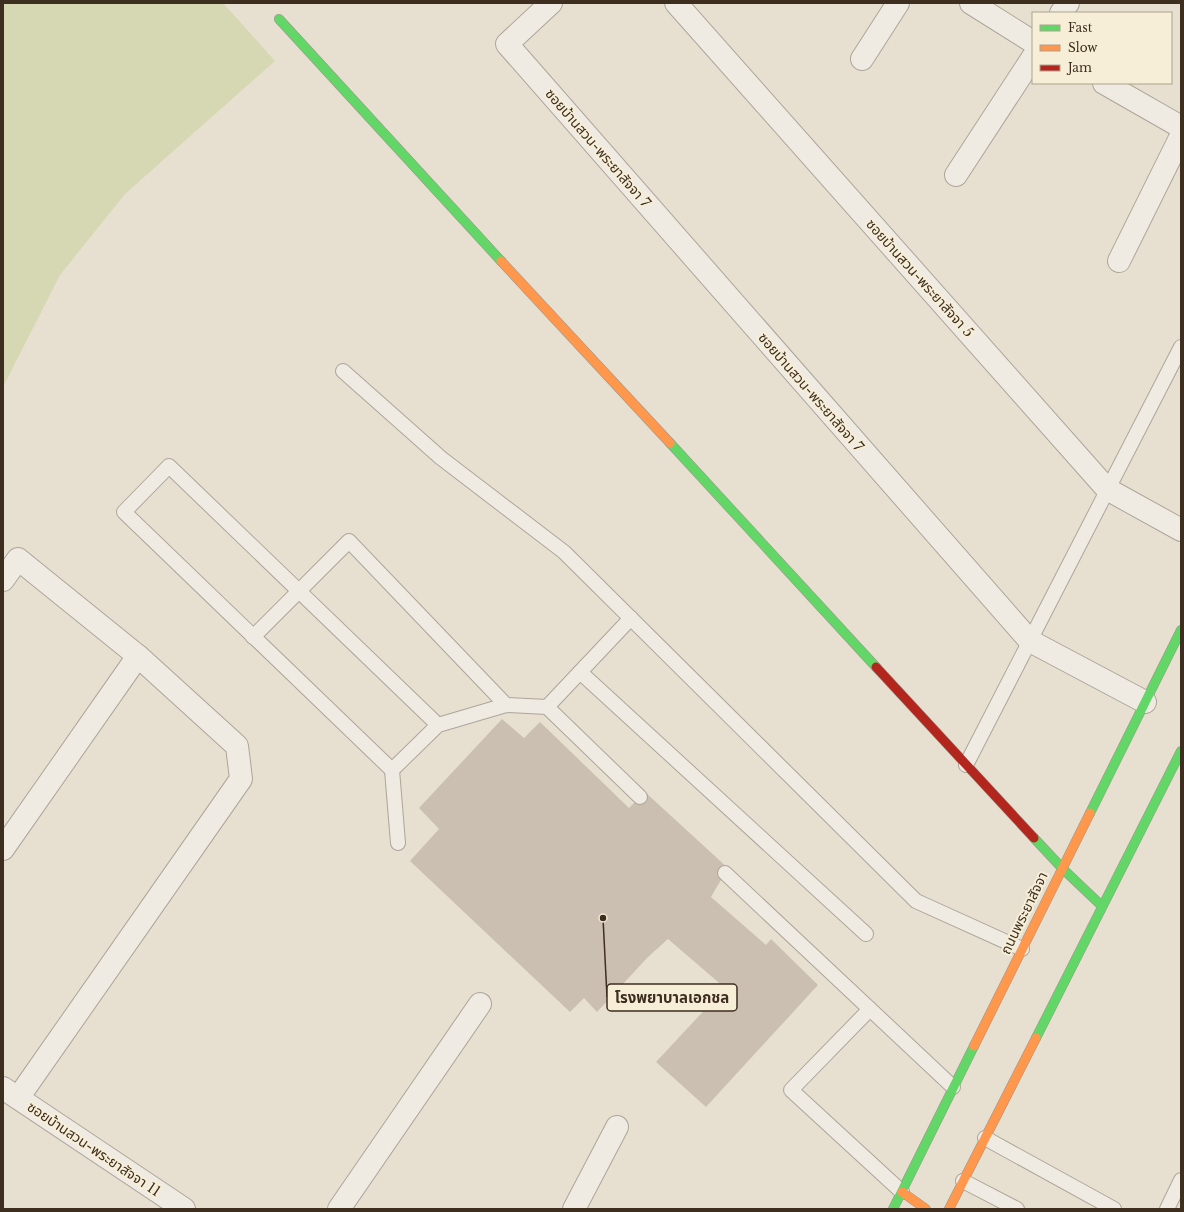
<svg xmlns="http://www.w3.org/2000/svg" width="1184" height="1212" viewBox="0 0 1184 1212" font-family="'Libre Baskerville','Noto Sans Thai',serif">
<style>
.green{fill:#d6d7b3}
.building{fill:#cbbfb2}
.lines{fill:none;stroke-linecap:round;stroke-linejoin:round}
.lane-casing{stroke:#ada599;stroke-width:16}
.street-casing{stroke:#ada599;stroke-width:24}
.fast-casing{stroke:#9c958a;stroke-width:10}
.slow-casing{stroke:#9c958a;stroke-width:10}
.jam-casing{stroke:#9c958a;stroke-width:10}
.lane{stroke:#efebe3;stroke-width:14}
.street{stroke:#efebe3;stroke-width:22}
.fast{stroke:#63d668;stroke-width:9}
.slow{stroke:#ff974d;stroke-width:9}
.jam{stroke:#b3261e;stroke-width:9}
.labels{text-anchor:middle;stroke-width:4;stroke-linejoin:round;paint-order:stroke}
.street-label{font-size:14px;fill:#3d2e20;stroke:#f7eed8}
.leader{fill:none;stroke:#3d2e20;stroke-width:1.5}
.callout-dot{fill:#3d2e20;stroke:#f7eed8;stroke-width:1.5}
.callout{fill:#f7eed8;stroke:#3d2e20;stroke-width:1.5}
.callout-label{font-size:15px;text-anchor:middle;font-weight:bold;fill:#3d2e20}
</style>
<rect width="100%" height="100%" fill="#e7e0d1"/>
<polygon class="green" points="3,3 223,3 275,61 125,194 60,275 3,387"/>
<polygon class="building" points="502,719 524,738 540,722 629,808 645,792 729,869 725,873 711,897 766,945 771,939 818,985 706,1107 656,1062 725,988 668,939 648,957 597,1012 584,998 570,1012 410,861 439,829 419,808"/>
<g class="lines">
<g class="lane-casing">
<g id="lane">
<polyline points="343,371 441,458 564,552 916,901 1022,949"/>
<polyline points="253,637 349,541 506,705"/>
<polyline points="580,672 866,934"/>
<polyline points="547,707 631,618"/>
<polyline points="966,765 1181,347"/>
<polyline points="392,770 124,512 169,466 438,725"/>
<polyline points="398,843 392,770 438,725 506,705 547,707 640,797"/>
<polyline points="725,873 953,1087"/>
<polyline points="870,1009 791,1090 902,1192"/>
<polyline points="985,1138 1114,1209"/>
<polyline points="963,1181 1017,1209"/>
<polyline points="1167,1209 1181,1180"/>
</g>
</g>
<g class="street-casing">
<g id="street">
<polyline points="551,3 507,44 1030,641 1145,702"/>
<polyline points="676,3 1107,489 1181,530"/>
<polyline points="971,3 1033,42"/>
<polyline points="1061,13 1068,3"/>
<polyline points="862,59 898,3"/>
<polyline points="1104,83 1181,127"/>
<polyline points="956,175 1033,57"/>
<polyline points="1119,261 1181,136"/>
<polyline points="3,580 18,559 138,656 3,849"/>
<polyline points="3,1088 184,1209"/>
<polyline points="18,1098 241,779 237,746 138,656"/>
<polyline points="339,1209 480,1004"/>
<polyline points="574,1209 617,1127"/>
</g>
</g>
<g class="fast-casing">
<g id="fast">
<polyline points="279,19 501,261"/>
<polyline points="670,443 876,667"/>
<polyline points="1090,813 1181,630"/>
<polyline points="1034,838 1062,868 1102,906"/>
<polyline points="1036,1038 1181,751"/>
<polyline points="893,1209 974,1046"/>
</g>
</g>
<g class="slow-casing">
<g id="slow">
<polyline points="501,261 670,443"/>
<polyline points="974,1046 1090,813"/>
<polyline points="902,1192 926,1209"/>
<polyline points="949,1209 1036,1038"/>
</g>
</g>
<g class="jam-casing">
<polyline id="jam" points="876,667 1034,838"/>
</g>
<use href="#lane" class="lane"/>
<use href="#street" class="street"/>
<use href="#fast" class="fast"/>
<use href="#slow" class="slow"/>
<use href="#jam" class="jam"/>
</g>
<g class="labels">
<g class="street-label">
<text transform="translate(598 148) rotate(49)" y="5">ซอยบ้านสวน-พระยาสัจจา 7</text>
<text transform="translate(920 278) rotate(48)" y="5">ซอยบ้านสวน-พระยาสัจจา 5</text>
<text transform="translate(811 392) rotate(49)" y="5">ซอยบ้านสวน-พระยาสัจจา 7</text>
<text transform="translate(1024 913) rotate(-64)" y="5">ถนนพระยาสัจจา</text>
<text transform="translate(94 1149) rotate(34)" y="5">ซอยบ้านสวน-พระยาสัจจา 11</text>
</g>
</g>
<path class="leader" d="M603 918L607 997"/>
<circle class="callout-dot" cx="603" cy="918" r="4"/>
<rect class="callout" x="607" y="984" width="130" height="27" rx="4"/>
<g class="callout-label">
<text x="672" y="1003">โรงพยาบาลเอกชล</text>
</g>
<rect width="1184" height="1212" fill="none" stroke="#3d2e20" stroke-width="8"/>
<rect x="1032" y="12" width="140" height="72" fill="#f7eed8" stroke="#ada18e"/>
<rect x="1040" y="25" width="20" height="6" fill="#63d668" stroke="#ada18e"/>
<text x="1068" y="32" font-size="12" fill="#3d2e20">Fast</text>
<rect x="1040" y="45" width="20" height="6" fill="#ff974d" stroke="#ada18e"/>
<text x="1068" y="52" font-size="12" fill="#3d2e20">Slow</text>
<rect x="1040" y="65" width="20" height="6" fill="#b3261e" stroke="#ada18e"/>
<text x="1068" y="72" font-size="12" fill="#3d2e20">Jam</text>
</svg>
